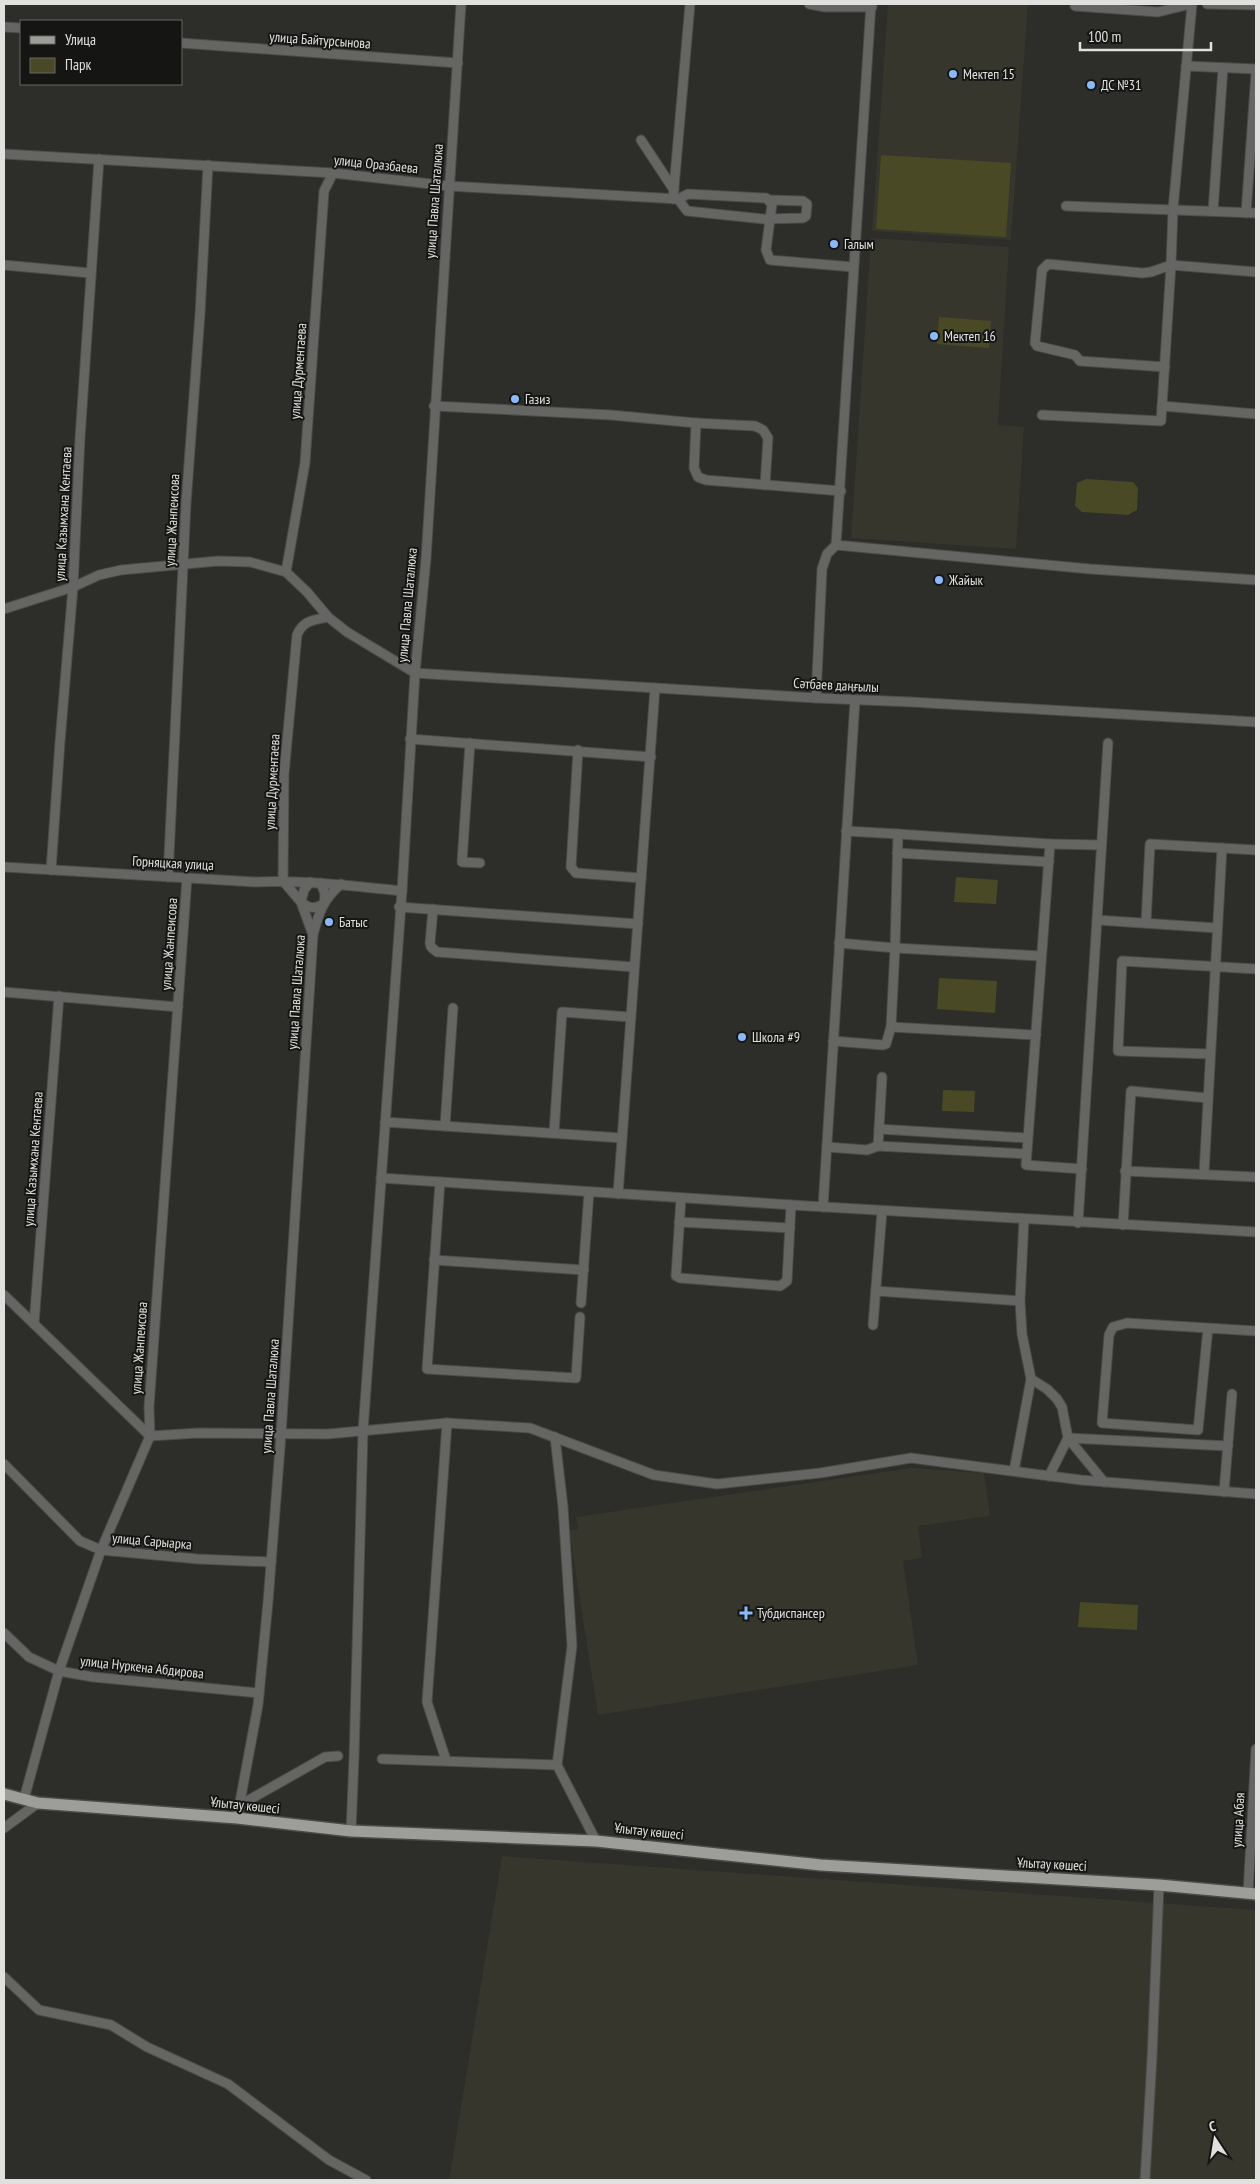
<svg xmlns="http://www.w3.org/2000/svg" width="1260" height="2184" viewBox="0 0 1260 2184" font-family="'PT Sans Narrow',sans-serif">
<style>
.built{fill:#36362d}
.green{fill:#4a4925}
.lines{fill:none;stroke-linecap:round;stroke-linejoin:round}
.minor-casing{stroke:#4a4a46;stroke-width:11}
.major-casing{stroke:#4a4a46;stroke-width:14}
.minor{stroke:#656563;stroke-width:9}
.major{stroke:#9d9d99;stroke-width:11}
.poi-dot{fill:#8abafc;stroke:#151514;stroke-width:2}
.labels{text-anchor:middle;stroke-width:4;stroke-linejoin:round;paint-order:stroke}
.street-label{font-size:14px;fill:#e0e0de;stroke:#151514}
.poi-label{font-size:14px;fill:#e0e0de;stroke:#151514;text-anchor:start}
</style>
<rect width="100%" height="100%" fill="#2d2d29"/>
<g class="built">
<polygon points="888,4 1028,4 1011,240 872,231"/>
<polygon points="871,238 1009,247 998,425 1024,427 1016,549 851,538"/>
<polygon points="911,1468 984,1473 990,1516 918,1526 922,1558 903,1561 918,1665 598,1715 569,1530 578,1529 576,1517"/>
<polygon points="502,1856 1256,1910 1256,2180 449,2180"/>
</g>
<g class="green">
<polygon points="881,155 1011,163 1006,237 876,229"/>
<polygon points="939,317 991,321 989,348 937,344"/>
<polygon points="1086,479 1133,482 1138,488 1137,510 1128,515 1082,512 1075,506 1077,483"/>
<polygon points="956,877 998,880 996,904 954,902"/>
<polygon points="939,978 997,981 995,1013 937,1009"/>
<polygon points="943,1090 975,1091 974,1112 942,1111"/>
<polygon points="1080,1602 1138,1605 1137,1630 1078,1627"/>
</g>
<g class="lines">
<g class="minor-casing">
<g id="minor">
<polyline points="809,4 825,7 872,7"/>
<polyline points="871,4 836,545 1090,569 1256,580"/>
<polyline points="1207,4 1256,5"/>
<polyline points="1075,6 1158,12 1191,4"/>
<polyline points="4,27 21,28"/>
<polyline points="181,43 458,63"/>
<polyline points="1186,66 1256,69"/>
<polyline points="641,140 674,190"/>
<polyline points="4,154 333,173 449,186 678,199 688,194 766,198 772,204 766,250 770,260 853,267"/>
<polyline points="673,199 690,4"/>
<polyline points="678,199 687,211 764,219 803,218 806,216 807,204 803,201 770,200"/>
<polyline points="1066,206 1256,213"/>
<polyline points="1213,211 1223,68"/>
<polyline points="1246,213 1256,73"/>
<polyline points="4,265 90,273"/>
<polyline points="1256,272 1171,265 1162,406 1256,414"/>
<polyline points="1165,367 1080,361 1075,355 1037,346 1035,343 1042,270 1048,264 1142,273 1151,272 1171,265 1173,209 1192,4"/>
<polyline points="434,406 611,415 696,423 694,468 698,477 706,480 841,491"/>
<polyline points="1042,415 1161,421 1162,406"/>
<polyline points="696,423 755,426 763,430 768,438 765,485"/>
<polyline points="286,572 305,463 324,191 333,173"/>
<polyline points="4,609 73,587 99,575 121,570 218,561 250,562 286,572 307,592 328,617 347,632 415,673 816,698 911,702 1256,722"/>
<polyline points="816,698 822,569 827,554 836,545"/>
<polyline points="410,739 651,757"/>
<polyline points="470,743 462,862 480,863"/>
<polyline points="578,750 571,867 576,873 641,878"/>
<polyline points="898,834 1050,844 1026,1165 1082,1169"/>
<polyline points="1050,844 1101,845"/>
<polyline points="897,853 1049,862"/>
<path d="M4,867L255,882C304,880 353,886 402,891"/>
<polyline points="51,870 60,742 73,587 80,438 99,159"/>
<polyline points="168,877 186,504 200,314 208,165"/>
<path d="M283,881L284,774L297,635C303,620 314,620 328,617"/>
<polyline points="283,881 301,902 313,935"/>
<path d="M310,882L304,890L301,902C310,909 314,909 324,904L325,894L321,883"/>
<polyline points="399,907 638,924"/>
<polyline points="433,909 430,943 431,947 437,952 634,967"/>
<polyline points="1097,920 1217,928"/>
<polyline points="1146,923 1150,844 1256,850"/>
<polyline points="839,943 895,948 1041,956"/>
<polyline points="4,992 178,1007"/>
<polyline points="891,1027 1036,1035"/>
<polyline points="833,1041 883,1045 886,1044 891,1027 895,948 898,834 846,831"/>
<polyline points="1210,1054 1118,1051 1122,961 1256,969"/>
<polyline points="882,1077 878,1146 1026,1154"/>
<polyline points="385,1122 622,1138"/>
<polyline points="445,1126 453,1008"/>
<polyline points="879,1129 1027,1138"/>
<polyline points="554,1133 562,1012 630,1017"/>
<polyline points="827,1147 867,1150 878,1146"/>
<polyline points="1125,1171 1256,1177"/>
<polyline points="1204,1174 1222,848"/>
<polyline points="381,1178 808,1206 1256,1232"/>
<polyline points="440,1182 427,1369 576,1378 580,1317"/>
<polyline points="618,1194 655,688"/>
<polyline points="681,1198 676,1276 680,1278 780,1286 787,1281 791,1205"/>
<polyline points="823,1207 855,700"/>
<polyline points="679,1222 790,1228"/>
<polyline points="1078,1223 1108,743"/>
<polyline points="1123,1225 1131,1091 1208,1098"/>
<polyline points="434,1260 584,1270"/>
<polyline points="876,1291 1020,1301"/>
<polyline points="4,1295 150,1436 198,1433 328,1434 447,1423 530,1428 654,1475 717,1484 820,1473 911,1458 1081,1480 1256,1494"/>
<polyline points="581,1303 589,1192"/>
<polyline points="34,1324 59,996"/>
<polyline points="873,1325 882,1211"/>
<polyline points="1208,1328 1198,1430 1102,1423 1109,1335 1113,1327 1127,1323 1256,1331"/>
<polyline points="1031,1379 1047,1389 1057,1399 1062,1407 1068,1438 1104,1482"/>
<polyline points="555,1437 563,1507 572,1646 557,1765"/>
<polyline points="1068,1438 1228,1446"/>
<polyline points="4,1464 80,1541 101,1550 198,1559 271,1562"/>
<polyline points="1014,1471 1031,1379 1022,1334 1020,1301 1024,1219"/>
<polyline points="1049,1476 1068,1438"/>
<polyline points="1224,1492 1232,1394"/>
<polyline points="4,1633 29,1657 59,1671 93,1677 259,1693"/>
<polyline points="382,1759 557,1765 596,1841"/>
<polyline points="446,1760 427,1702 447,1423"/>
<polyline points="24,1799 59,1671 101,1550 150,1436 149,1407 187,878"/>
<polyline points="240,1805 325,1757 338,1756"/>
<path d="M237,1818L258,1705L268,1602L281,1435L313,935C319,912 323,900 341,884"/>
<polyline points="4,1828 38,1803"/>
<polyline points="351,1831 354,1758 363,1431 402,891 415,673 426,559 461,4"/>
<polyline points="1248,1893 1256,1749"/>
<polyline points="4,1977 39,2010 111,2025 147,2047 228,2084 329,2160 366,2180"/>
<polyline points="1145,2180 1152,2058 1159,1885"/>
</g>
</g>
<g class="major-casing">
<polyline id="major" points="4,1794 38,1803 237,1818 351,1831 596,1841 821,1865 1159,1885 1256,1894"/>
</g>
<use href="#minor" class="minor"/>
<use href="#major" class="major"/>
</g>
<g class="poi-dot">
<circle cx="953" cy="74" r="5"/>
<circle cx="1091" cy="85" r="5"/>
<circle cx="834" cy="244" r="5"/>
<circle cx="934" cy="336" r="5"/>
<circle cx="515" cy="399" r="5"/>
<circle cx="939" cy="580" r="5"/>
<circle cx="329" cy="922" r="5"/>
<circle cx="742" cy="1037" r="5"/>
<path d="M743.5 1605.5h5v5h5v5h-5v5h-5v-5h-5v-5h5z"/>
</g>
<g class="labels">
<g class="street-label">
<text transform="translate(320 40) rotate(4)" y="5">улица Байтурсынова</text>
<text transform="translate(376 164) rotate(6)" y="5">улица Оразбаева</text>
<text transform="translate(434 201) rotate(-86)" y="5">улица Павла Шаталюка</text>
<text transform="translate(298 371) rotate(-86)" y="5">улица Дурментаева</text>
<text transform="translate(63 514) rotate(-87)" y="5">улица Казымхана Кентаева</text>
<text transform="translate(172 520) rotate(-87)" y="5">улица Жанпеисова</text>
<text transform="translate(407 605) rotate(-85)" y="5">улица Павла Шаталюка</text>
<text transform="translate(836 685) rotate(3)" y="5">Сәтбаев даңғылы</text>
<text transform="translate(272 782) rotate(-87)" y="5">улица Дурментаева</text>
<text transform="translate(173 863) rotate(3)" y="5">Горняцкая улица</text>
<text transform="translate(169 944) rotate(-86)" y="5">улица Жанпеисова</text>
<text transform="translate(296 992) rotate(-86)" y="5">улица Павла Шаталюка</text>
<text transform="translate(33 1159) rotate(-86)" y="5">улица Казымхана Кентаева</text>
<text transform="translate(139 1348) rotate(-86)" y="5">улица Жанпеисова</text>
<text transform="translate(270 1396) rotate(-86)" y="5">улица Павла Шаталюка</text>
<text transform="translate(152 1541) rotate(5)" y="5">улица Сарыарка</text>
<text transform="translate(142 1667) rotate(6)" y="5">улица Нуркена Абдирова</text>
<text transform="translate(245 1805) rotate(6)" y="5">Ұлытау көшесі</text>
<text transform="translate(1238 1820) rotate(-87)" y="5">улица Абая</text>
<text transform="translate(649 1831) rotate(6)" y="5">Ұлытау көшесі</text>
<text transform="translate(1052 1864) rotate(3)" y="5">Ұлытау көшесі</text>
</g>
<g class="poi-label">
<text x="963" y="79">Мектеп 15</text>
<text x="1101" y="90">ДС №31</text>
<text x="844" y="249">Галым</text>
<text x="944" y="341">Мектеп 16</text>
<text x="525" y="404">Газиз</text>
<text x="949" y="585">Жайык</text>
<text x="339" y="927">Батыс</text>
<text x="752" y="1042">Школа #9</text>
<text x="757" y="1618">Тубдиспансер</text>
</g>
</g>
<rect width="1260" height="2184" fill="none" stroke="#e0e0de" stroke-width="10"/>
<rect x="20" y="20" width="162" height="65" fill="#151514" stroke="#666665"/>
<rect x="30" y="36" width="25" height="8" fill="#9d9d99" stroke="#666665"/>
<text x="65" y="45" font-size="15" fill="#e0e0de">Улица</text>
<rect x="30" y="58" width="25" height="15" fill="#4a4925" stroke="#666665"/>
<text x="65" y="70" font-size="15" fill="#e0e0de">Парк</text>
<g transform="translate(1215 2139) rotate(348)" stroke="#151514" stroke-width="4" paint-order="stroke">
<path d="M0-4L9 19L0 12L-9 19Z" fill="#e0e0de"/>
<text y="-8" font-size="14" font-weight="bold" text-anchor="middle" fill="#e0e0de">С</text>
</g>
<path d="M1080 42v8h131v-8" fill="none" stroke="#e0e0de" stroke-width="2.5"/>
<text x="1088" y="42" font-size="15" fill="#e0e0de" stroke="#151514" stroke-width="4" paint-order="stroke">100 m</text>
</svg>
